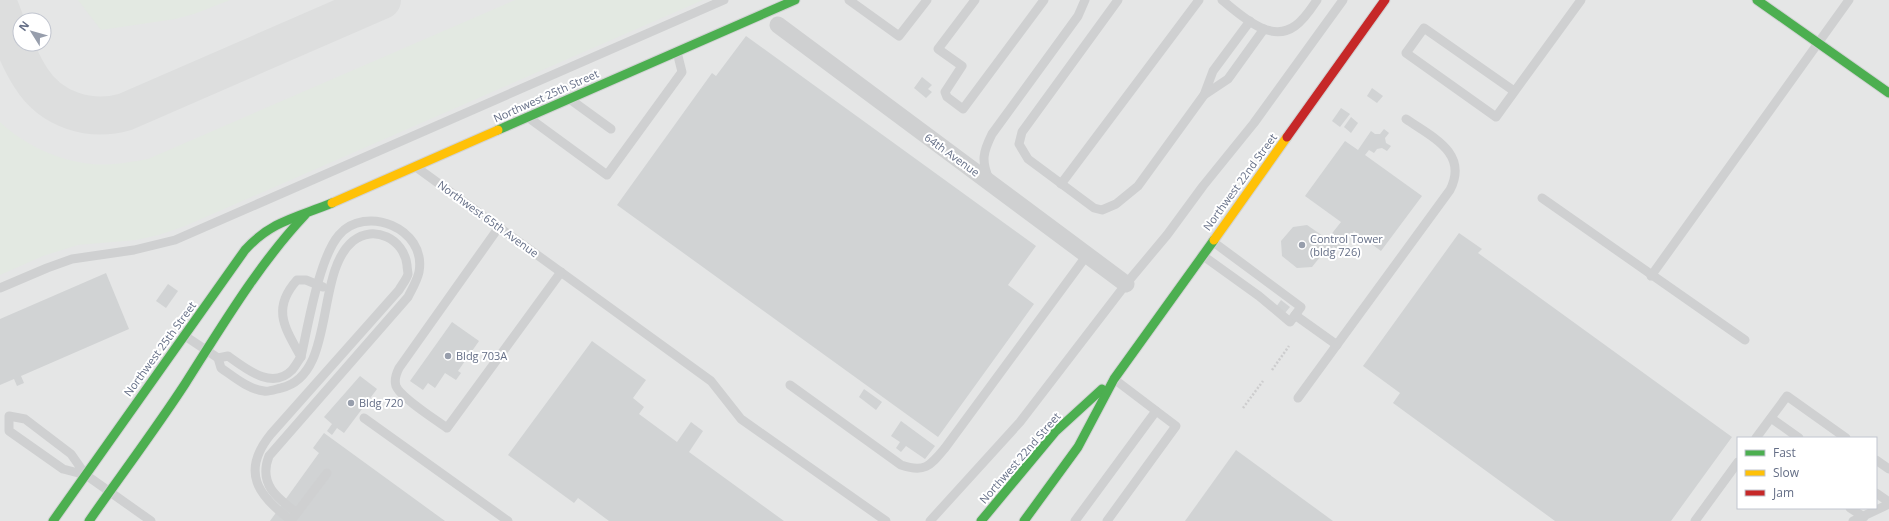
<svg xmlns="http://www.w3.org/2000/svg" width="1889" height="521" viewBox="0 0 1889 521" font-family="'Open Sans',sans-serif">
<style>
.built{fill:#e5e6e6;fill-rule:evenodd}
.green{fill:#e3e9e2}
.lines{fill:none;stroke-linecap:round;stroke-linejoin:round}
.taxiway{stroke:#dddede;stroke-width:38}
.building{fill:#d1d3d4}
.fast-casing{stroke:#d2d3d4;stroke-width:11}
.slow-casing{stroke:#d2d3d4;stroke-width:11}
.jam-casing{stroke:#d2d3d4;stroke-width:11}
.path{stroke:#cdcdce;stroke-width:2.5;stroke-dasharray:2 2;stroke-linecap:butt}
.lane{stroke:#cfd0d1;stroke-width:9}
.street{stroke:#cfd0d1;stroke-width:17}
.fast{stroke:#4caf50;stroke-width:9}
.slow{stroke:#ffc107;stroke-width:9}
.jam{stroke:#c62828;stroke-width:9}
.poi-dot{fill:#979eac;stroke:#fff;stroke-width:1.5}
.labels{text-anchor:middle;stroke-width:4;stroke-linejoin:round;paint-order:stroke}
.street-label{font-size:11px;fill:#646e86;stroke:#fff}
.poi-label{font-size:11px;fill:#646e86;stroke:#fff;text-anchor:start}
</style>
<rect width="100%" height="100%" fill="#f5f6f4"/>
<path class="built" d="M0,0H1889V521H0ZM20,20H44V44H20ZM1738,438H1876V508H1738Z"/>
<g class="green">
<polygon points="78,0 230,0 194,14 175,19 101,30"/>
<path d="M515,0H703L185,226L159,235L136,240L78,245L43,256L0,275V122C24,145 59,161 92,164C110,166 130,162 148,159Z"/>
</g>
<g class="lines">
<path class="taxiway" d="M0,8C9,31 17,57 31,78C51,110 90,122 125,112L382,0"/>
</g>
<g class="building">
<polygon points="746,36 1036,246 1008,285 1034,304 938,437 617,205 712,73 716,76"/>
<polygon points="922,77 932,85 928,89 932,92 926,98 914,88"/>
<polygon points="1372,88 1383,96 1377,103 1367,96"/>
<polygon points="1341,108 1350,114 1340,127 1332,121"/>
<polygon points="1351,117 1358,123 1351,133 1344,127"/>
<polygon points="1384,129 1389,133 1385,138 1386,143 1391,146 1387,151 1382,148 1377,149 1374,153 1369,150 1365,155 1422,196 1381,251 1354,231 1344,245 1351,249 1346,256 1333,246 1332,249 1324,249 1324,252 1312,267 1297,268 1282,256 1281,241 1293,227 1307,225 1323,236 1323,242 1326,241 1341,222 1305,196 1345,141 1358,150 1371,131 1375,134 1380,134"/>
<polygon points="1459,233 1482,249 1478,253 1732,437 1671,521 1555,521 1393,403 1400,393 1363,366"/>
<polygon points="106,273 129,329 21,376 24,383 17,386 14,379 0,385 0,319"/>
<polygon points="168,284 178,291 166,308 156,301"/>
<polygon points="1281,300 1290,307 1285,313 1276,307"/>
<polygon points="452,322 479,341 458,371 461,373 456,380 445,373 435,388 428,383 423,390 410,381"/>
<polygon points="592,341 646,380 633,398 644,407 639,414 677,442 691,422 703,431 689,452 784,521 609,521 578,498 574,503 508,455"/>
<polygon points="360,376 377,389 344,433 337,428 332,435 327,431 332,424 324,417"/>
<polygon points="864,389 882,402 876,410 859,397"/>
<polygon points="901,421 935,446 925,459 906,446 901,452 896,448 900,442 891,436"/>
<polygon points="324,433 445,521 270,521 319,453 313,448"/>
<polygon points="1236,450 1333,521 1185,521"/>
</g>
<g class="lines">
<g class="fast-casing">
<g id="fast">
<polyline points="1757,0 1889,93"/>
<polyline points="498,130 795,0"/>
<path d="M53,521L245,250C271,221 298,217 332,203"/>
<path d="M89,521C121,475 155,430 185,384C222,326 258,265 305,215"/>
<polyline points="981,521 1055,432 1102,389"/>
<polyline points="1024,521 1078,447 1114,379 1214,240"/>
</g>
</g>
<g class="slow-casing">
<g id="slow">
<polyline points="332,203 498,130"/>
<polyline points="1214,240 1287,137"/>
</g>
</g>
<g class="jam-casing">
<polyline id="jam" points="1287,137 1385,0"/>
</g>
<g class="path">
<polyline points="1272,370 1289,346"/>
<polyline points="1243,408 1263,381"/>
</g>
<g class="lane">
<polyline points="849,0 899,36 927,0"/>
<polyline points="975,0 938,49 962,66 945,92 947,97 963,109 1044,0"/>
<polyline points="1118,0 1022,132 1019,144 1028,159 1094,208 1102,210 1116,204 1138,186 1204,95 1213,71 1250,21"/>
<path d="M1222,0C1241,15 1270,44 1295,26C1304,20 1311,9 1317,0"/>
<polyline points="1514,91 1424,28 1406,53 1496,117 1581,0"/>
<polyline points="1204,95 1228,79 1264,29"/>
<polyline points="571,100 611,129"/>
<polyline points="529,118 607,175 682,72 677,52"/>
<polyline points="416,167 711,381 741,419 886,521"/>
<path d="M989,179C981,161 983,152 992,134L1078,16L1085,0"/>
<polyline points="1061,184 1199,0"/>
<polyline points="1542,198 1745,340"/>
<path d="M499,227L399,368C396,374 394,380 396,386C400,397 436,420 447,428L561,272"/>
<polyline points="1202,255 1259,296 1290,322 1301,307 1212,241"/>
<polyline points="1651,276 1849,0"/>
<polyline points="0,288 47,268 72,259 134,250 175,240 724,0"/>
<polyline points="1295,315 1337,345"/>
<path d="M185,336L218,358L221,368C234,377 248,389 264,391C269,392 276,389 281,388C337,375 314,273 353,241C374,224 404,239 407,265C407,268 408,272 408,274C407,279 401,286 399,290L271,434C240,472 258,496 292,521"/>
<path d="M301,357C285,328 271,309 297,280H306L323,287"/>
<path d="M218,358L228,356C245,368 272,391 292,370C295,367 298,361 301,357C308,326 319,258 339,235C365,204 427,228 419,272C417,281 412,289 408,297L269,456C258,484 277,498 297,513"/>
<path d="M790,385L901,465C925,473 930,466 945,448L1087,255"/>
<path d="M1298,398L1450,190C1469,153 1432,137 1406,119"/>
<polyline points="364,418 508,521"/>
<polyline points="1771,418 1799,438"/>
<polyline points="1756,438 1787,396 1846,438"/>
<polyline points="1876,460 1889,469"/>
<polyline points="85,474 71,454 25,419 9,416 9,431 63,469 86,475 151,521"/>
<polyline points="1876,493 1889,502"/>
<polyline points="1850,508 1864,517"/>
<polyline points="293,518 327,473"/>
<polyline points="930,521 1020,422 1126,284 1167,235 1203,186 1254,123 1343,0"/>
<polyline points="1075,521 1156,411"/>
<polyline points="1107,521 1176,426 1114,379"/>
<polyline points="1695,521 1738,462"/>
<polyline points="1853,521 1889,504"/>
</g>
<polyline class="street" points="778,25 1126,284"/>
<use href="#fast" class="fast"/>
<use href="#slow" class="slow"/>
<use href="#jam" class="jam"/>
</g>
<g class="poi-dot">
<circle cx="1302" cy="245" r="4"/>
<circle cx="448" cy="356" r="4"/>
<circle cx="351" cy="403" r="4"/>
</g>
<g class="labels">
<g class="street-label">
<text transform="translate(546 96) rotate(-24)" y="4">Northwest 25th Street</text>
<text transform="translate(952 155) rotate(36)" y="4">64th Avenue</text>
<text transform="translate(1240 182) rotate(-54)" y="4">Northwest 22nd Street</text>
<text transform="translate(488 219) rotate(36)" y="4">Northwest 65th Avenue</text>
<text transform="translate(160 349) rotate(-54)" y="4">Northwest 25th Street</text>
<text transform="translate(1020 458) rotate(-49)" y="4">Northwest 22nd Street</text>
</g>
<g class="poi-label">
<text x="1310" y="243">Control Tower<tspan x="1310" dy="13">(bldg 726)</tspan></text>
<text x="456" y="360">Bldg 703A</text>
<text x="359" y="407">Bldg 720</text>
</g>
</g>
<rect x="1737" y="437" width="140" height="72" fill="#ffffff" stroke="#c1c5cf"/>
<rect x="1745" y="450" width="20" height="6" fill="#4caf50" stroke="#c1c5cf"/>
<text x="1773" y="457" font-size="12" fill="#646e86">Fast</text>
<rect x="1745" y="470" width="20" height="6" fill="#ffc107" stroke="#c1c5cf"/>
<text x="1773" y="477" font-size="12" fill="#646e86">Slow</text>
<rect x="1745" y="490" width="20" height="6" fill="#c62828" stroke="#c1c5cf"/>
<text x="1773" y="497" font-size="12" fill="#646e86">Jam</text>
<g transform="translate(32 32) rotate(307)"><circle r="19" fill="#ffffff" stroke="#c1c5cf"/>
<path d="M0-3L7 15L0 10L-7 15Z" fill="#979eac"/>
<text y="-6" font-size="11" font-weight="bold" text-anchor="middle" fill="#646e86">N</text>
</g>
</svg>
